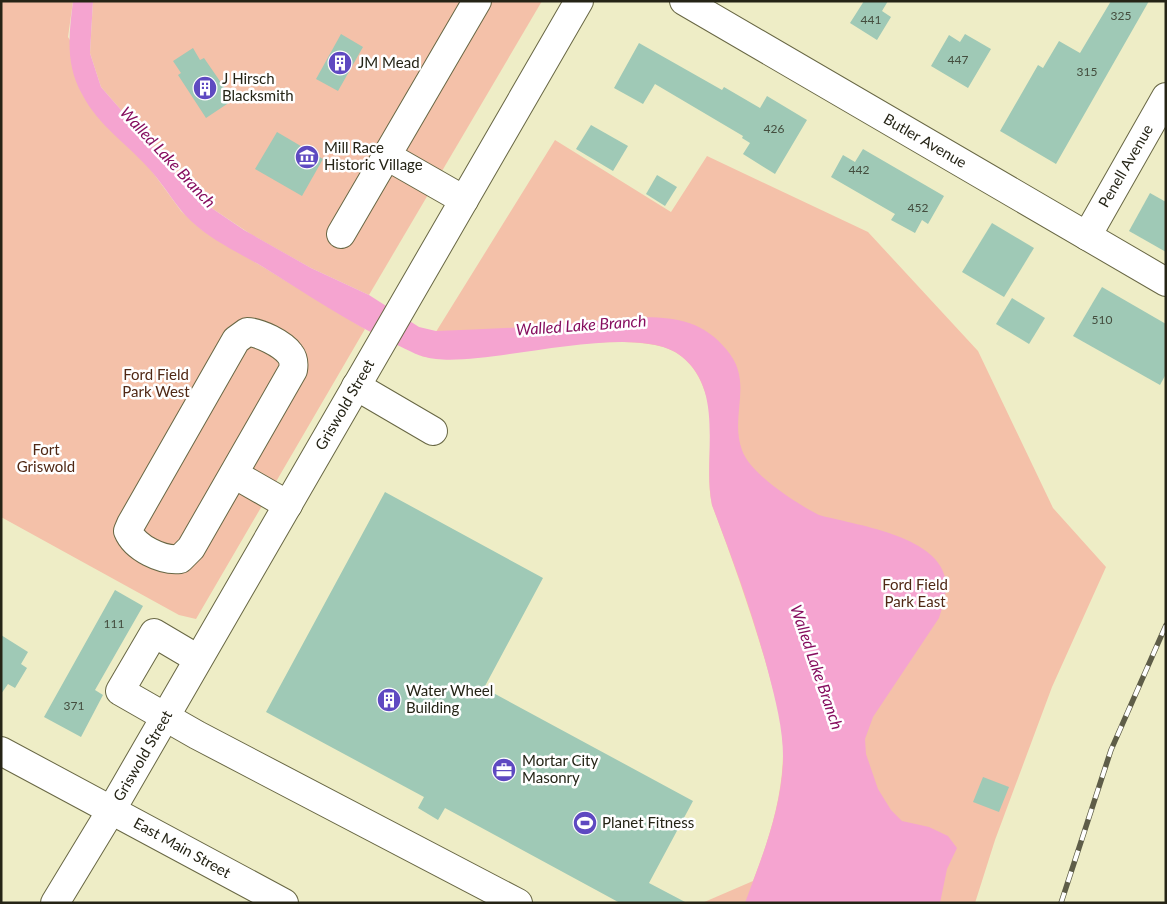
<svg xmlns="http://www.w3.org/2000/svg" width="1167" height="904" viewBox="0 0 1167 904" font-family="Lato,sans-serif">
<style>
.green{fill:#f4c1a9}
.water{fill:#f5a4d0}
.building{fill:#9fc9b6}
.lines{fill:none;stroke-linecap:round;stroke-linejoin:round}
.minor-casing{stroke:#686744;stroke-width:30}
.minor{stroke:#fff;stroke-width:28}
.rail-casing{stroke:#5e5d48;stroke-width:5.5}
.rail{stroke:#fff;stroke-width:4;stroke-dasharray:11;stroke-linecap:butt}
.labels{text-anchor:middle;stroke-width:5;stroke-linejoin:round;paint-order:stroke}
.number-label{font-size:12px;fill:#444d3e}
.poi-label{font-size:15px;fill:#252416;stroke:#fff;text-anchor:start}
.street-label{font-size:15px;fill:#252416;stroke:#fff}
.park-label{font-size:15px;fill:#502814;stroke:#fff}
.water-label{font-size:16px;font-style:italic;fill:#860e5f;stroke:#fff}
</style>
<rect width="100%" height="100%" fill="#eeedc6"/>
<g class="green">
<polygon points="1,1 73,1 68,37 151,170 181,211 202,230 365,329 196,619 179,615 1,517"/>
<polygon points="93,1 542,1 369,295 311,268 252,235 213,209 191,190 101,87 90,53"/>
<path d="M555,140L671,212L707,156L868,232L978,351L1053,508L1106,567L1052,687L995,840L975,903H702L753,881C770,837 784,793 783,745C783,721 775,697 769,674C753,617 733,561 712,505C704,469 717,426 705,392C698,370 683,351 659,346C616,335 538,349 493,355C469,358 445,361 421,356Z"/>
</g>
<path class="water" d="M73,1H93L90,53L101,87L191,190L213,209L244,230L311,268L369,295L419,327L436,331C479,329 522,328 565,324C603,321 653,311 689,323C704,328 716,337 726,349C755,382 729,414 742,450C750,474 797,504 819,515C855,525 935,535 945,577C948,591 943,605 939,618L873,717L865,739L866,754L878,789L891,810L902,821L929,827L948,836L957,848L947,869L940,903H745C762,857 780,813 783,764C784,732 776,702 768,671C753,614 733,560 712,505C702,457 726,391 681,356C636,320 494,366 436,359C421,358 408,350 395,344C349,323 307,294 263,267C239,253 211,240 191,221C176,207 166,188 152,172C130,146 98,126 82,94C65,64 69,34 73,1Z"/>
<g class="building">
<polygon points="864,1 888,1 882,11 891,17 877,40 850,23"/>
<polygon points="1111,1 1149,1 1056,164 1000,131 1038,65 1043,68 1059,41 1080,53"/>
<polygon points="341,34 363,47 338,91 316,79"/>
<polygon points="965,34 991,49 968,88 931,66 949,35 960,42"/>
<polygon points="639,43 722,90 724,87 760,108 767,96 807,120 775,174 743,154 750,143 742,138 743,136 655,84 643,104 614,88"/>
<polygon points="193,48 200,60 204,58 233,100 206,118 178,75 181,73 173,61"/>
<polygon points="591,125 628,146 613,171 576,149"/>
<polygon points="277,132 323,159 302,196 255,169"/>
<polygon points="863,149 944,196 928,224 922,220 915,233 891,220 895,214 831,177 843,155 855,162"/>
<polygon points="657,175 677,187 665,206 646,194"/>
<polygon points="1150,193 1166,202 1166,252 1129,231"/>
<polygon points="992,223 1034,248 1004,297 962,272"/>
<polygon points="1102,287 1166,324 1166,374 1160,385 1073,336"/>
<polygon points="1012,298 1045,318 1029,344 996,324"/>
<polygon points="385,492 543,578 484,688 693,801 649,883 687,903 620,903 445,808 438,820 418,808 424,797 266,712"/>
<polygon points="115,590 143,606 95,690 103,695 81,737 44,717"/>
<polygon points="1,635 28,652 21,664 27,668 15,688 8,684 1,694"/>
<polygon points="983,777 1009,787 999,812 973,802"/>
</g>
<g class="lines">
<g class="minor-casing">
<g id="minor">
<polyline points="684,1 1166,282"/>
<polyline points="387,156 464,200"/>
<polyline points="341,234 477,1"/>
<polyline points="1087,236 1166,97"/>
<path d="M247,332C259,332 283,344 290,354C294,359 294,364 293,370L191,548L180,559C162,561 135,548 128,531L131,524L236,340Z"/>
<polyline points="356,386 433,431"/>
<polyline points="234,474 288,505"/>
<polyline points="198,659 154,633 120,691 197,735 518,903"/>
<polyline points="1,751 284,903"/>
<polyline points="55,903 112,809 579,1"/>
</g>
</g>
<use href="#minor" class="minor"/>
<g class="rail-casing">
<polyline id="rail" points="1061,903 1111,750 1166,625"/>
</g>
<use href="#rail" class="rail"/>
</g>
<defs>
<g id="building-disc" transform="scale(1.25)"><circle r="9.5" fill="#5e49c1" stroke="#fff"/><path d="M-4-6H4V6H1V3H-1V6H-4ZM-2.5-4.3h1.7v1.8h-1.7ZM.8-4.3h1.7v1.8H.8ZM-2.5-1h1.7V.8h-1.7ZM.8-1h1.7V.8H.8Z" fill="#fff"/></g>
<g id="museum-disc" transform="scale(1.25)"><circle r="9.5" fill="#5e49c1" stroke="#fff"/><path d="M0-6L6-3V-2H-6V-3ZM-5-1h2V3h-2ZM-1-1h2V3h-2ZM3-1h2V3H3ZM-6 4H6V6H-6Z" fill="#fff"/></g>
<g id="office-disc" transform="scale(1.25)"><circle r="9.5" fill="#5e49c1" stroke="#fff"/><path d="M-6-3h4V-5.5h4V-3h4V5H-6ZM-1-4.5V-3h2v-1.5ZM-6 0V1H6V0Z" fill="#fff"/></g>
<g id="stadium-disc" transform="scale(1.25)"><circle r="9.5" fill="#5e49c1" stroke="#fff"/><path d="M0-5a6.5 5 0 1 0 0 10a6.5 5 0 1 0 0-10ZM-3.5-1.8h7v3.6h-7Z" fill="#fff"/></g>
</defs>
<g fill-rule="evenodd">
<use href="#building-disc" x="340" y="63"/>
<use href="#building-disc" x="205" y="88"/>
<use href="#museum-disc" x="307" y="157"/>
<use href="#building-disc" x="389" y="700"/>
<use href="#office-disc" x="504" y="770"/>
<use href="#stadium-disc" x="585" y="823"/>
</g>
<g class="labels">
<g class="number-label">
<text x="1121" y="20">325</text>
<text x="871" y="24">441</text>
<text x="958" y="64">447</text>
<text x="1087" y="76">315</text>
<text x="774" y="133">426</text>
<text x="859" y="174">442</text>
<text x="918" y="212">452</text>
<text x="1102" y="324">510</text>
<text x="114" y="628">111</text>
<text x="74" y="710">371</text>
</g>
<g class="poi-label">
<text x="358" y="68">JM Mead</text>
<text x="222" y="84">J Hirsch<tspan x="222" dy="17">Blacksmith</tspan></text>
<text x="324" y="153">Mill Race<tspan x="324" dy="17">Historic Village</tspan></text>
<text x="406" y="696">Water Wheel<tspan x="406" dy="17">Building</tspan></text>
<text x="522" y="766">Mortar City<tspan x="522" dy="17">Masonry</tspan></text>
<text x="602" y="828">Planet Fitness</text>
</g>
<g class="street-label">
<text transform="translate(925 141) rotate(30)" y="5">Butler Avenue</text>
<text transform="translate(1126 166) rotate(-60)" y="5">Penell Avenue</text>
<text transform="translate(345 405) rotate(-60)" y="5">Griswold Street</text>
<text transform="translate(143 756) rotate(-60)" y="5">Griswold Street</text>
<text transform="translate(182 848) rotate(29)" y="5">East Main Street</text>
</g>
<g class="park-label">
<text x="156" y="380">Ford Field<tspan x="156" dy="17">Park West</tspan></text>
<text x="46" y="455">Fort<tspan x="46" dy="17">Griswold</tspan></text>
<text x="915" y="590">Ford Field<tspan x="915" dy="17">Park East</tspan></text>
</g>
<g class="water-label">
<text transform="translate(168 157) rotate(47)" y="6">Walled Lake Branch</text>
<text transform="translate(581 325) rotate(-4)" y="6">Walled Lake Branch</text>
<text transform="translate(817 667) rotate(71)" y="6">Walled Lake Branch</text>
</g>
</g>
<rect width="1167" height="904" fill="none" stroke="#252416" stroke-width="5"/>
</svg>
